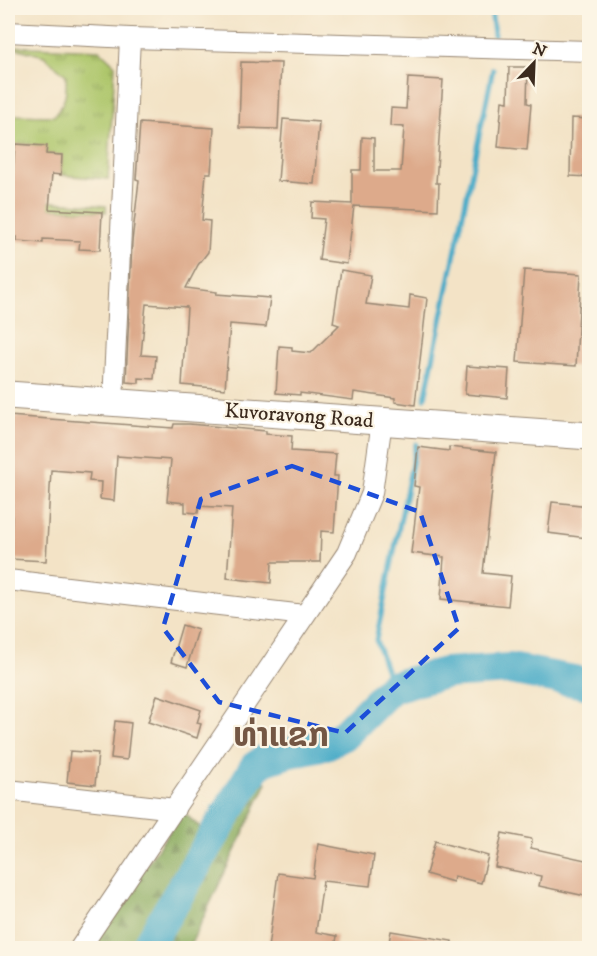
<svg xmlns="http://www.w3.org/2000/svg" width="597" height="956" viewBox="0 0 597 956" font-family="'IM FELL DW Pica','Noto Sans Lao',serif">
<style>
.grass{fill:url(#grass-tufts);stroke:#747844;stroke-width:1.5}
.forest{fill:url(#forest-firs);stroke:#626a3e;stroke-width:1.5}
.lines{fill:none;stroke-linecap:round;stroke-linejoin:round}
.stream{stroke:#47aac7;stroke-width:5}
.river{stroke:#47aac7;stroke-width:32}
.building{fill:#ddaa8b}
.street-casing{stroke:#978672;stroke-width:22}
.secondary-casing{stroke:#978672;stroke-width:29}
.street{stroke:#fff;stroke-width:20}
.secondary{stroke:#fff;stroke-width:27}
.marked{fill:none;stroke:#1d4ed8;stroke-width:4.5;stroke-dasharray:12 8;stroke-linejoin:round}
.labels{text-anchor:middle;stroke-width:4.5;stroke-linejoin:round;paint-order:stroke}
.street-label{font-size:21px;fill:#3b2a1e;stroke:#fcf5e5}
.town-label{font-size:33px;font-weight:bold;fill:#745744;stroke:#fcf5e5}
</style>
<defs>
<pattern id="grass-tufts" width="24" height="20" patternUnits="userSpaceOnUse" patternTransform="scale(1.5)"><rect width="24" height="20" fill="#adc66b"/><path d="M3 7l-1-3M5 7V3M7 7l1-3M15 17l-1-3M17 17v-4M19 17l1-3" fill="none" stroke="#8ea157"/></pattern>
<pattern id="forest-firs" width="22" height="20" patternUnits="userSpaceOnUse" patternTransform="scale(1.5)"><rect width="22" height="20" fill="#8aab5f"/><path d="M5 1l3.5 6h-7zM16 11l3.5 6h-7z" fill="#728b4e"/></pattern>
</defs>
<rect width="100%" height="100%" fill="#fcf5e5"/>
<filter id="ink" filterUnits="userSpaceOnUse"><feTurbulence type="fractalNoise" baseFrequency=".0167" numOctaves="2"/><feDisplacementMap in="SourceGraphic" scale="12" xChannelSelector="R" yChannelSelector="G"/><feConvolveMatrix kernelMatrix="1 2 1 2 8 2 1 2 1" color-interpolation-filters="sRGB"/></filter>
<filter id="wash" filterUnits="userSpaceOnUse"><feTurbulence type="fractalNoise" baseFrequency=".008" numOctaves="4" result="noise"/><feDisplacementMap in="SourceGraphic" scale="24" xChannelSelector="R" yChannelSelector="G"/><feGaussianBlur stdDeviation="1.35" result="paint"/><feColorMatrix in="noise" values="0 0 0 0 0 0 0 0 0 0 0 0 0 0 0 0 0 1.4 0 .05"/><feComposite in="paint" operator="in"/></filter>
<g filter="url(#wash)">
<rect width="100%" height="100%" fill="#f3e3c6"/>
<path class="grass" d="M8,46L99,50L115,65L108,179L61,175L62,155L46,154V146L15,144L12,183L26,200L106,206V212L8,206V115L54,116C66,103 67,92 66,75L44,56Z"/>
<polygon class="forest" points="255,778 267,783 189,948 89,948 183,812 205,832 174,878 175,915"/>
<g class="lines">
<g class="stream">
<polyline points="491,8 494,35"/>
<polyline points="425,398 493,69"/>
<polyline points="392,687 376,640 416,444"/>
</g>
<polyline class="river" points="146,948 255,767 265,760 286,753 326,744 344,735 392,687 445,673 510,669 590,684"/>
</g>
<g id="blocks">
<g class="building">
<polygon points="241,62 281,63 278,129 239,128"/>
<polygon points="509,67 528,67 527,103 531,104 527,150 498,147 502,101 508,102"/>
<polygon points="408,78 443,80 436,183 439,183 438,210 354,206 347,264 319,260 324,219 311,218 312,202 352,204 352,170 361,170 362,137 374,138 374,171 401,171 404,127 390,126 391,108 406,109"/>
<polygon points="571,118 590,119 590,177 570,176"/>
<polygon points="283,119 319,122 314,184 278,181"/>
<polygon points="140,123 214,128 211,173 206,173 202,220 210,221 208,252 198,265 186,288 217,292 216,294 270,298 266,327 230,324 225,389 182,385 187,307 146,304 141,355 156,356 154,379 139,378 139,383 126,382 132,242 139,180 136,179"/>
<polygon points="15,144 47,146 46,154 62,155 61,175 52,174 49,209 102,212 100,250 79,249 80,241 43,239 43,243 17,241 17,237 8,236 8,181 12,181"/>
<polygon points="341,270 371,275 366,304 409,309 410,295 427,298 415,405 395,402 395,398 354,392 353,400 300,393 300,395 276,393 279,346 292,347 292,351 311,353 339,325 333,323"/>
<polygon points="524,270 581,274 576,366 517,362"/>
<polygon points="467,366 509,369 507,398 465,394"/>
<polygon points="8,416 173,428 174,424 189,424 266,431 266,434 292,436 291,451 336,454 334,476 338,476 334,532 321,531 320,562 272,562 271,583 227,578 232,508 199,506 198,513 185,512 185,503 167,501 171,460 117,456 114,501 100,499 101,482 89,481 90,473 51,470 46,561 10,559 13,491 8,490"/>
<polygon points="418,447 449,451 449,447 496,452 483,573 511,576 508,606 441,599 444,557 411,553 419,487 414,486"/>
<polygon points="552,502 590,506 587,538 548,533"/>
<polygon points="182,625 198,630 187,667 171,662"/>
<polygon points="157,695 201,710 197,723 201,724 197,738 148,722"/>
<polygon points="115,721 131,723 127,760 111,758"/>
<polygon points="70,751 98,753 95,785 67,782"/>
<polygon points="502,833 532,839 531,848 590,861 590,897 539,886 541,876 495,867"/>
<polygon points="435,841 488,856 481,883 454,876 453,882 426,874"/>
<polygon points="318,844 374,855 370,886 323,881 316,932 337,936 335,948 268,948 278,873 313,878"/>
<polygon points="391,931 452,941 451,948 388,948"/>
</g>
</g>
</g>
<g filter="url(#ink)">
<use href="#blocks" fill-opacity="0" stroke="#978672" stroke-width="1.5"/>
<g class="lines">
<g class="street-casing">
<g id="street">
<polyline points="8,32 130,38 590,51"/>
<polyline points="113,402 130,38"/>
<polyline points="8,580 304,615"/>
<polyline points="8,790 175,809"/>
<polyline points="80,948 347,553 372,493 382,421"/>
</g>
</g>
<g class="secondary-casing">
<polyline id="secondary" points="8,395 590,436"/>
</g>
<use href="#street" class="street"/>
<use href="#secondary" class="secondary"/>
</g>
</g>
<path class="marked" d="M292,466L420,512L459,628L345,733L219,702L163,628L201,499Z"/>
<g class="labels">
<g class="street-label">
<text transform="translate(299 415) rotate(4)" y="7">Kuvoravong Road</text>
</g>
<g class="town-label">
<text x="281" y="746">ທ່າແຂກ</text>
</g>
</g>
<rect width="597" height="956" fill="none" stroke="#fcf5e5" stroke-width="30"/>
<g transform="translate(534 63) rotate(23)" stroke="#fcf5e5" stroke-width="4.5" paint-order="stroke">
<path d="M0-4.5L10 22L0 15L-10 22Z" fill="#3b2a1e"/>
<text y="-9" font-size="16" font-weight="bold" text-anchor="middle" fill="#3b2a1e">N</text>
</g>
</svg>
